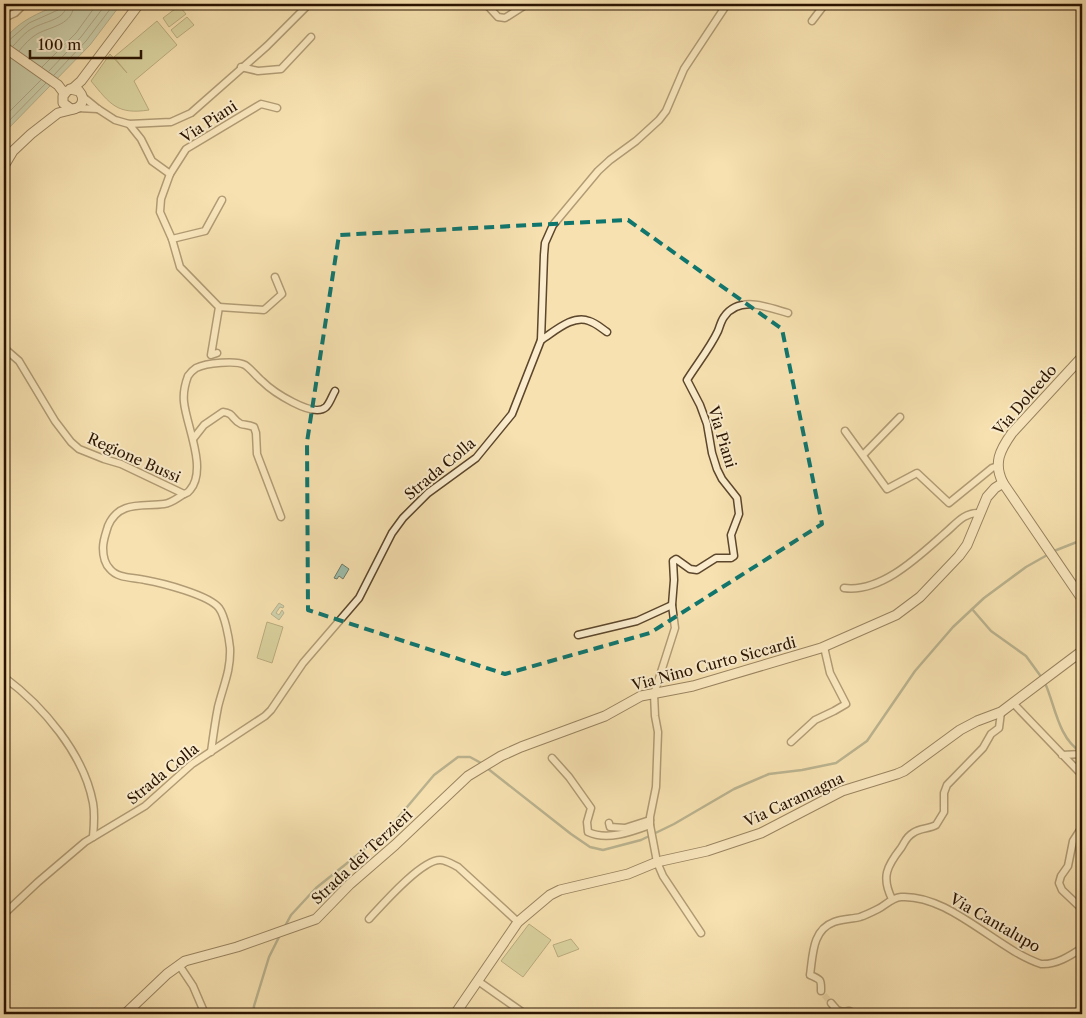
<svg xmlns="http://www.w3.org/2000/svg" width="1086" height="1018" viewBox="0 0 1086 1018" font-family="'Libre Caslon Text',serif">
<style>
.green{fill:#b9c38d;stroke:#716b46}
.water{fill:#9dbeac;stroke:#6f7a67}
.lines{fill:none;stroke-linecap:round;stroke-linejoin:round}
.shore{stroke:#636856;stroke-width:1}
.stream{stroke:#6f7a67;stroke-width:2.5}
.street-tunnel{stroke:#d8c296;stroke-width:6;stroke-dasharray:6 3;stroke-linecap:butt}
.street-casing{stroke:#5c462c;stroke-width:9}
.secondary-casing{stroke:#291300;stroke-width:11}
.street{stroke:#faeccc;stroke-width:6}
.secondary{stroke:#faeccc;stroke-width:9}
.marked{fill:none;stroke:#0f766e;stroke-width:4;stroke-dasharray:10 6;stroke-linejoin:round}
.labels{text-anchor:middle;stroke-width:4;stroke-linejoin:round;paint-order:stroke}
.street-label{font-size:15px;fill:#291300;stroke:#faeccc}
</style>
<rect width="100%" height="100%" fill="#f7e1b0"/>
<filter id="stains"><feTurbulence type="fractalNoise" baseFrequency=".004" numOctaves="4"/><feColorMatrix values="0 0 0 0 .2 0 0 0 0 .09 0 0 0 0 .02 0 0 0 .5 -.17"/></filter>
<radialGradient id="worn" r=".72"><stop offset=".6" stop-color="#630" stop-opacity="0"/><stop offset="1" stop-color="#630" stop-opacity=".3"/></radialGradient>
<g class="green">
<polygon points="179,6 186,14 169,27 163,18"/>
<polygon points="187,17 194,25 177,38 171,30"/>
<path d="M157,21L177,45L134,81L149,110C117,115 110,104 91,81L110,54L127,73L114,57Z"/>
<polygon points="267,622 283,627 272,663 257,658"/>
<polygon points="529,924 551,940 523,977 501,961"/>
<polygon points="571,939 579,949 558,957 553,945"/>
</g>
<g class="water">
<path d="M60,4H121L90,45L4,133V40C20,20 37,14 60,4Z"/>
<polygon points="342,564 349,569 343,579 339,576 337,579 334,578"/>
<polygon points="279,603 284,606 283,608 280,607 276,613 279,615 282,610 284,613 279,620 271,614"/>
</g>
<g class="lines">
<g class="shore">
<polyline points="7,42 29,23 58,10 60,4"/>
<path d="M13,46C19,40 25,32 33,28C45,21 66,20 67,4"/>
<path d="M19,51C24,45 30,38 37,34C52,26 73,25 74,4"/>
<polyline points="42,67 76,33 97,4"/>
<polyline points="49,71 81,37 106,4"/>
<polyline points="54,75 86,41 114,4"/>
<polyline points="4,117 41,80"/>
<polyline points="4,126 46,83"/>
</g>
<g class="stream">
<polyline points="1054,551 1082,540"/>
<polyline points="972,609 991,631 1026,656 1042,678"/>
<path d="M1045,683C1055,705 1058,738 1081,752"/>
<polyline points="487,768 571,834 590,847 603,850 641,840 674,824 734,789 769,774 802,770 836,763 867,741 915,671 953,627 984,598 1026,567 1049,554"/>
<polyline points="284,928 291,915 316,888 386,832 434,775 458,757 470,757 483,764"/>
<polyline points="253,1014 254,1006 269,957 280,935"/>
</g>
<polyline class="street-tunnel" points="824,995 831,1003"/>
<g class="street-casing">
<g id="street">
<polyline points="486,4 498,17 505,18 527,4"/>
<polyline points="4,14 10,4"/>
<polyline points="4,18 15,13 24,4"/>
<polyline points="812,21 825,4"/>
<polyline points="241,67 258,71 281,69 311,37"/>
<polyline points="82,96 98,109 115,120 129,124 171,122 191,113 267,46 309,4"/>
<polyline points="77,108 98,109"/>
<polyline points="129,124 141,139 152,161 170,174"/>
<polyline points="172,239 205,231 222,200"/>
<polyline points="219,307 264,310 282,294 275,277"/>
<path d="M541,340C554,332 573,314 589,321C596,323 601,328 607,332"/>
<polyline points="4,348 19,361 55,421 71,442 79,449 104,459 121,464 184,494"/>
<polyline points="217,353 211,355 219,307 180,267 172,239 160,212 161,199 170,174 186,149 261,104 277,108"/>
<polyline points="845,431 887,489 917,473 949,503 992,468 998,466"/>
<path d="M193,439L204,425L223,412C234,413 232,420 241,424C245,425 249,425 254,427L256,433L257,454L281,517"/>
<polyline points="863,455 900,417"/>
<path d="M844,588C881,593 918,557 944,534C955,525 964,512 979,513"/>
<polyline points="578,635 637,621 672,605"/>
<path d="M4,677C43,706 84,754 93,803C95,814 94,826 93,837"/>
<polyline points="1013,703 1082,775"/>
<polyline points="791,742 815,720 834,711 846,704 830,673 824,647"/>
<path d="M211,752C213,737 215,722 218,707C223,686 231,671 230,648C229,638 225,616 219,608C209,595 162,583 145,580C134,577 118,579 110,569C105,564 103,555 103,548C103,540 106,533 108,526C119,500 143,507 164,504C172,503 177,498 184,494C187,493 188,493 190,490C208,469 186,425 184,402C183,393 185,384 188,376C190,373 193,370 196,368C206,363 236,360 245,365C251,369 256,376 262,381C272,391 313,419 326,407C330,403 332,396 335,391"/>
<polyline points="1062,755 1082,754"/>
<path d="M552,758L569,777L591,808L587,822L588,832C607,841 631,832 650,825"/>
<polyline points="609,823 610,827 625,828 650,820"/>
<polyline points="1082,827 1073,841 1068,866 1061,876 1059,883 1062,890 1082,909"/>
<path d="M892,899C881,877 887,866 901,848C905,842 906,837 913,833C920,828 929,829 936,825L944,812V793L947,785L983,748L991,734L999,728L1001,712"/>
<polyline points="4,914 38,882 85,842 145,806 192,764 265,716 271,710 303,663 359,598 392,533 403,518 428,493 476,458 512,414 541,340 544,255 545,243 553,225 598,171 610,160 636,141 659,120 666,111 684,69 727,4"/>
<path d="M369,919C382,905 421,860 440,860C446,860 452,864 458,867L518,922"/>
<path d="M701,933L663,876L657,862L650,825V817L656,787L658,732L655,716L654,694L675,628L672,605L674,580L673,561L676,559L690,569L697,570L716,558H731L734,556L731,535L739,514L737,498L722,479L717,469L712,453L707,424L700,405L687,380C697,364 710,348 718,331C720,326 721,321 724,317C739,295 767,307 788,313"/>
<polyline points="179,965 193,986 205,1014"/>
<polyline points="478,981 525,1014"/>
<path d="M821,991C821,980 822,980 810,975C813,955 812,930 834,922C842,919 852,919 860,917C866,915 872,912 878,909C886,905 891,898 901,897C949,894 996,949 1041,964C1056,965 1070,956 1082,948"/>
<polyline points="831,1003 837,1010 843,1012"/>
<polyline points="843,1012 849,1011 856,1014"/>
</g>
</g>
<g class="secondary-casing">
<g id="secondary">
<polyline points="4,47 58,85 64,93"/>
<polyline points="72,89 81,81 139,4"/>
<path d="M67,91L63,96V103L71,109C82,109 86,99 79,91L70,89"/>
<polyline points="4,166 13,151 31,134 58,113 74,109"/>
<path d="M1082,357L1012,433C1000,450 993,463 1003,483L1082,599"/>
<polyline points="125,1014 167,974 185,961 237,947 316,919 350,884 395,845 468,776 501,756 521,747 605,716 641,696 693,686 821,648 896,615 920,597 959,556 967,545 987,497 995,488 1003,483"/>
<polyline points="455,1014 518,922 550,895 560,890 628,874 657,862 707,851 761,833 842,791 897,774 904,771 960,730 977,721 1001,712 1082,651"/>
</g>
</g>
<use href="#street" class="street"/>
<use href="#secondary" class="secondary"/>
</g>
<path d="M0 0H1086V1018H0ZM628,220L782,329L822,524L650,633L505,674L308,610L307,442L339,235Z" fill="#f7e1b0" fill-opacity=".55" fill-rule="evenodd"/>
<path class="marked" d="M628,220L782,329L822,524L650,633L505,674L308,610L307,442L339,235Z"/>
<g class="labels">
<g class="street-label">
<text transform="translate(209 122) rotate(-33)" y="5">Via Piani</text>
<text transform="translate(1025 400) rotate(-49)" y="5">Via Dolcedo</text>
<text transform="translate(722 437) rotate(73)" y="5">Via Piani</text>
<text transform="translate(134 458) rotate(24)" y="5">Regione Bussi</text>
<text transform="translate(440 469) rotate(-40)" y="5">Strada Colla</text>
<text transform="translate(714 664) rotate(-15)" y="5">Via Nino Curto Siccardi</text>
<text transform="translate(163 774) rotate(-39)" y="5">Strada Colla</text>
<text transform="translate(794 800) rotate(-25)" y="5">Via Caramagna</text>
<text transform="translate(362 857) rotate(-43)" y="5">Strada dei Terzieri</text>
<text transform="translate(995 923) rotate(30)" y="5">Via Cantalupo</text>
</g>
</g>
<rect width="1086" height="1018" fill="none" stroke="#f7e1b0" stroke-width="20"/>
<rect x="5" y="5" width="1076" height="1008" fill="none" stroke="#291300" stroke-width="2.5"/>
<rect x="10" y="10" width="1066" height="998" fill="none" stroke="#291300"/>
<path d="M30 50v8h111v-8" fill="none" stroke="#291300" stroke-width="2.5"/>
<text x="38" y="50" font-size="15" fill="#291300" stroke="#faeccc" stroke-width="4" paint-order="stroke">100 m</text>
<rect width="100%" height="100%" filter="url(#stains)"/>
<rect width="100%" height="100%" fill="url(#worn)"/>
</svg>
